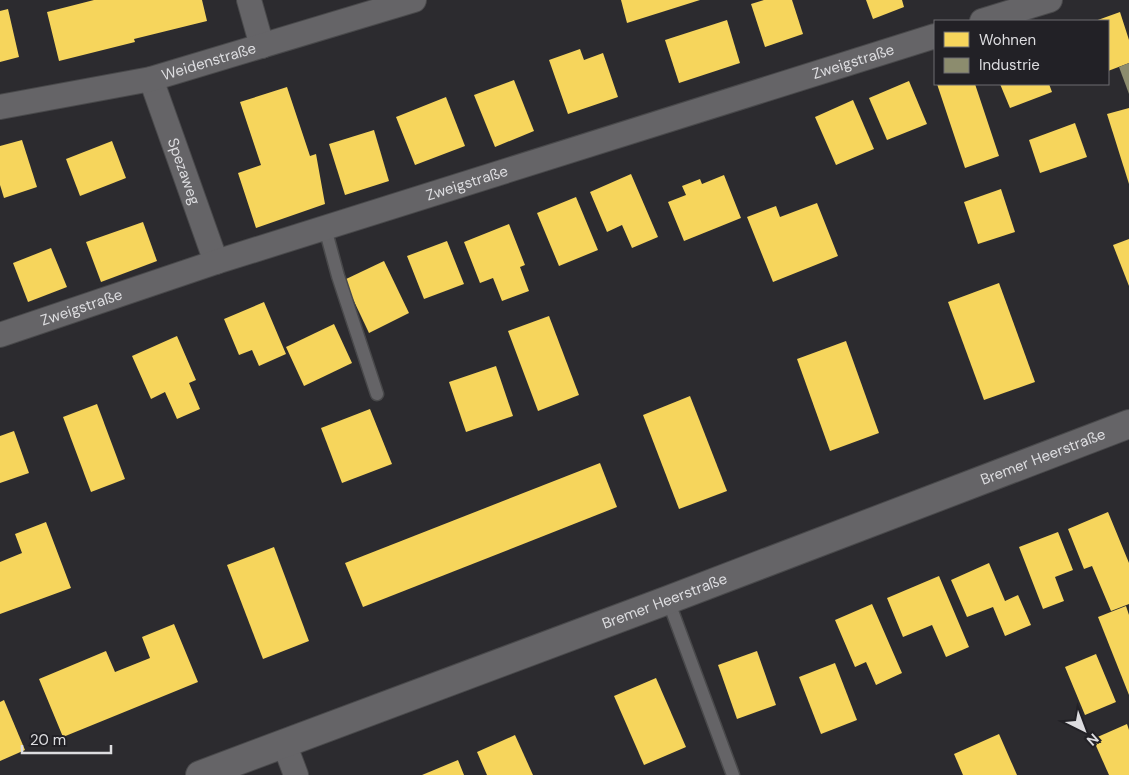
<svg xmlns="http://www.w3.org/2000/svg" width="1129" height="775" viewBox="0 0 1129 775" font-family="'DM Sans',sans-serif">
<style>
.homes{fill:#f6d55c}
.industry{fill:#8c8c6e}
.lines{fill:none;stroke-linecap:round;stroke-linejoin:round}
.service-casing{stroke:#49494b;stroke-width:15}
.minor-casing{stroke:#49494b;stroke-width:26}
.tertiary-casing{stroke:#49494b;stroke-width:30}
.service{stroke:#656467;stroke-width:12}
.minor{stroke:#656467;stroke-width:24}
.tertiary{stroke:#656467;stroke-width:28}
.labels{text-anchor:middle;stroke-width:5;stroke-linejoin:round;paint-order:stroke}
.street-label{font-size:15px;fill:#dddde0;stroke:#222126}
</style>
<rect width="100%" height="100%" fill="#2c2b2f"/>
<g class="homes">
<polygon points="94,0 202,0 207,21 134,39 135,42 59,61 47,12"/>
<polygon points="621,0 700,0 627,23"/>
<polygon points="764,0 792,0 803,34 765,47 751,4"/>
<polygon points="866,0 902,0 904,7 873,19"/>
<polygon points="8,9 19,57 0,62 0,11"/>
<polygon points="1120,12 1129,40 1129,63 1108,71 1108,21 1095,21"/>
<polygon points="727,20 740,63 679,83 665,40"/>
<polygon points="580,49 584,60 603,53 618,97 568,114 549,60"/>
<polygon points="514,80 534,131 495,147 474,95"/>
<polygon points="909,81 927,124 887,140 869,98"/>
<polygon points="937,84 975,84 999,156 965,168"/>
<polygon points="1000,84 1049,84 1052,92 1010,108"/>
<polygon points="287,87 310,156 316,154 325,204 256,228 238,173 261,165 240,102"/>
<polygon points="446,97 465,146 415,165 396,117"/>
<polygon points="853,100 874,149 836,165 815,117"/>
<polygon points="1129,108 1129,184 1107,114"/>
<polygon points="1075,123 1087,157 1040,173 1029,140"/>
<polygon points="374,130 389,181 345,195 329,144"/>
<polygon points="22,140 37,187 4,198 0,185 0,146"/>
<polygon points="112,141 126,178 80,196 66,159"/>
<polygon points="631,174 658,237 632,248 622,225 607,232 590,192"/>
<polygon points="724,175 741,218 684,241 668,202 686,195 682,186 700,179 702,184"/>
<polygon points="1001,189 1015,232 978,244 964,202"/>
<polygon points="576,197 598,250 559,266 537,213"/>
<polygon points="817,203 838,256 773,282 747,217 776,206 780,217"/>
<polygon points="143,222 157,261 101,282 86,242"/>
<polygon points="509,224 525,265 520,267 529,291 502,301 493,278 480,283 464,242"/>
<polygon points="1129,239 1129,286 1113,245"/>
<polygon points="447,241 464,284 424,299 407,256"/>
<polygon points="51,248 67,287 28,302 13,263"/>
<polygon points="384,261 409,313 369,333 344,280"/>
<polygon points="999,283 1035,382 984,400 948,302"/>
<polygon points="264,302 286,354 259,366 252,350 239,355 224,319"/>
<polygon points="549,316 579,395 538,411 508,331"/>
<polygon points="334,324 352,363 304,386 286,347"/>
<polygon points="177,336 196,380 189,383 200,409 177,419 165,392 151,399 132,356"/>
<polygon points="846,341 879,433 830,451 797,359"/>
<polygon points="496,366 513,416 466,432 449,382"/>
<polygon points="690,396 727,491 679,509 643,415"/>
<polygon points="97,404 125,479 91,492 63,417"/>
<polygon points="370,409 392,464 342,483 321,428"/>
<polygon points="14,431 29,473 0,483 0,436"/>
<polygon points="600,463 617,507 363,607 345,563"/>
<polygon points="1108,512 1129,563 1129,604 1111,611 1092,566 1084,569 1068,529"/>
<polygon points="46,522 71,588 0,614 0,562 22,553 15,534"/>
<polygon points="1058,532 1073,570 1055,577 1064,601 1043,609 1019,547"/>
<polygon points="274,547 309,641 263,659 227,565"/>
<polygon points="989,563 1005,601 1018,595 1031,625 1005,636 993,607 967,617 951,580"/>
<polygon points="939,576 969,647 946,657 932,625 903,637 887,598"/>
<polygon points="872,604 902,673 876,685 866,662 855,667 835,620"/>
<polygon points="1126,606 1129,615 1129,695 1098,617"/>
<polygon points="174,624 198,682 63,737 39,679 106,651 115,672 150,658 142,637"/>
<polygon points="757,651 776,705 737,719 718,665"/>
<polygon points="1096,654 1116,702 1085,715 1065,667"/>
<polygon points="835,663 857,720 821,734 799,677"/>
<polygon points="656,678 686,747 644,765 614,696"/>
<polygon points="4,700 25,750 0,761 0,702"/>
<polygon points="1127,724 1129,730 1129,775 1109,775 1093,739"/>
<polygon points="999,734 1017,775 963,775 954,754"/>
<polygon points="515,735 533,775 487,775 477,752"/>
<polygon points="458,760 464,775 422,775"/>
</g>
<polygon class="industry" points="1129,63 1129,94 1119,67"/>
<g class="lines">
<g class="service-casing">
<g id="service">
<polyline points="325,228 338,276 377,394"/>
<polyline points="668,600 733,775"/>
</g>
</g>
<g class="minor-casing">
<g id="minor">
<polyline points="249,0 262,46"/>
<polyline points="982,21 1050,0"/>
<path id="s1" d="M151,79L216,262"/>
<path id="s2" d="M0,107L151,79L414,0"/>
<path id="s3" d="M0,335L216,262L935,36"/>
<polyline points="284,743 296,775"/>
</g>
</g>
<g class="tertiary-casing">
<g id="tertiary">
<path id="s4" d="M200,775L668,600L1129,424"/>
</g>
</g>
<use href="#service" class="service"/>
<use href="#minor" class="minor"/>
<use href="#tertiary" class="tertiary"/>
</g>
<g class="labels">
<g class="street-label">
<text dy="5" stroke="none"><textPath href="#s2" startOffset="214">Weidenstraße</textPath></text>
<text dy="5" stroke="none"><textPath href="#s3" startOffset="896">Zweigstraße</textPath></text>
<text dy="5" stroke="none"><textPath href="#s1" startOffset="98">Spezaweg</textPath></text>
<text dy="5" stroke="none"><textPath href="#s3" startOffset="491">Zweigstraße</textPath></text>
<text dy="5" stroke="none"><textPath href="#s3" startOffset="86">Zweigstraße</textPath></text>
<text dy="5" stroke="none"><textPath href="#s4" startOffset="901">Bremer Heerstraße</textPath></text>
<text dy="5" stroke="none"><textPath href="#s4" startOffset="496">Bremer Heerstraße</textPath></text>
</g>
</g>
<rect x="934" y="20" width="175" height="65" fill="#222126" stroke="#6d6c70"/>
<rect x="944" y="32" width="25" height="15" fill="#f6d55c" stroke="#6d6c70"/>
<text x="979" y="45" font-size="15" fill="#dddde0">Wohnen</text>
<rect x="944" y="58" width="25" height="15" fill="#8c8c6e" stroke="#6d6c70"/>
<text x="979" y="70" font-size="15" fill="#dddde0">Industrie</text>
<g transform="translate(1084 730) rotate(138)" stroke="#222126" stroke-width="4" paint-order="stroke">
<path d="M0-4L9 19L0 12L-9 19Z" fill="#dddde0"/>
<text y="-8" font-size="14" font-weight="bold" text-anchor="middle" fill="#dddde0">N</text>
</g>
<path d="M22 745v8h89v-8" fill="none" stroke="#dddde0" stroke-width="2.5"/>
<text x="30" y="745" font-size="15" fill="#dddde0" stroke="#222126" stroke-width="4" paint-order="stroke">20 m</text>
</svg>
